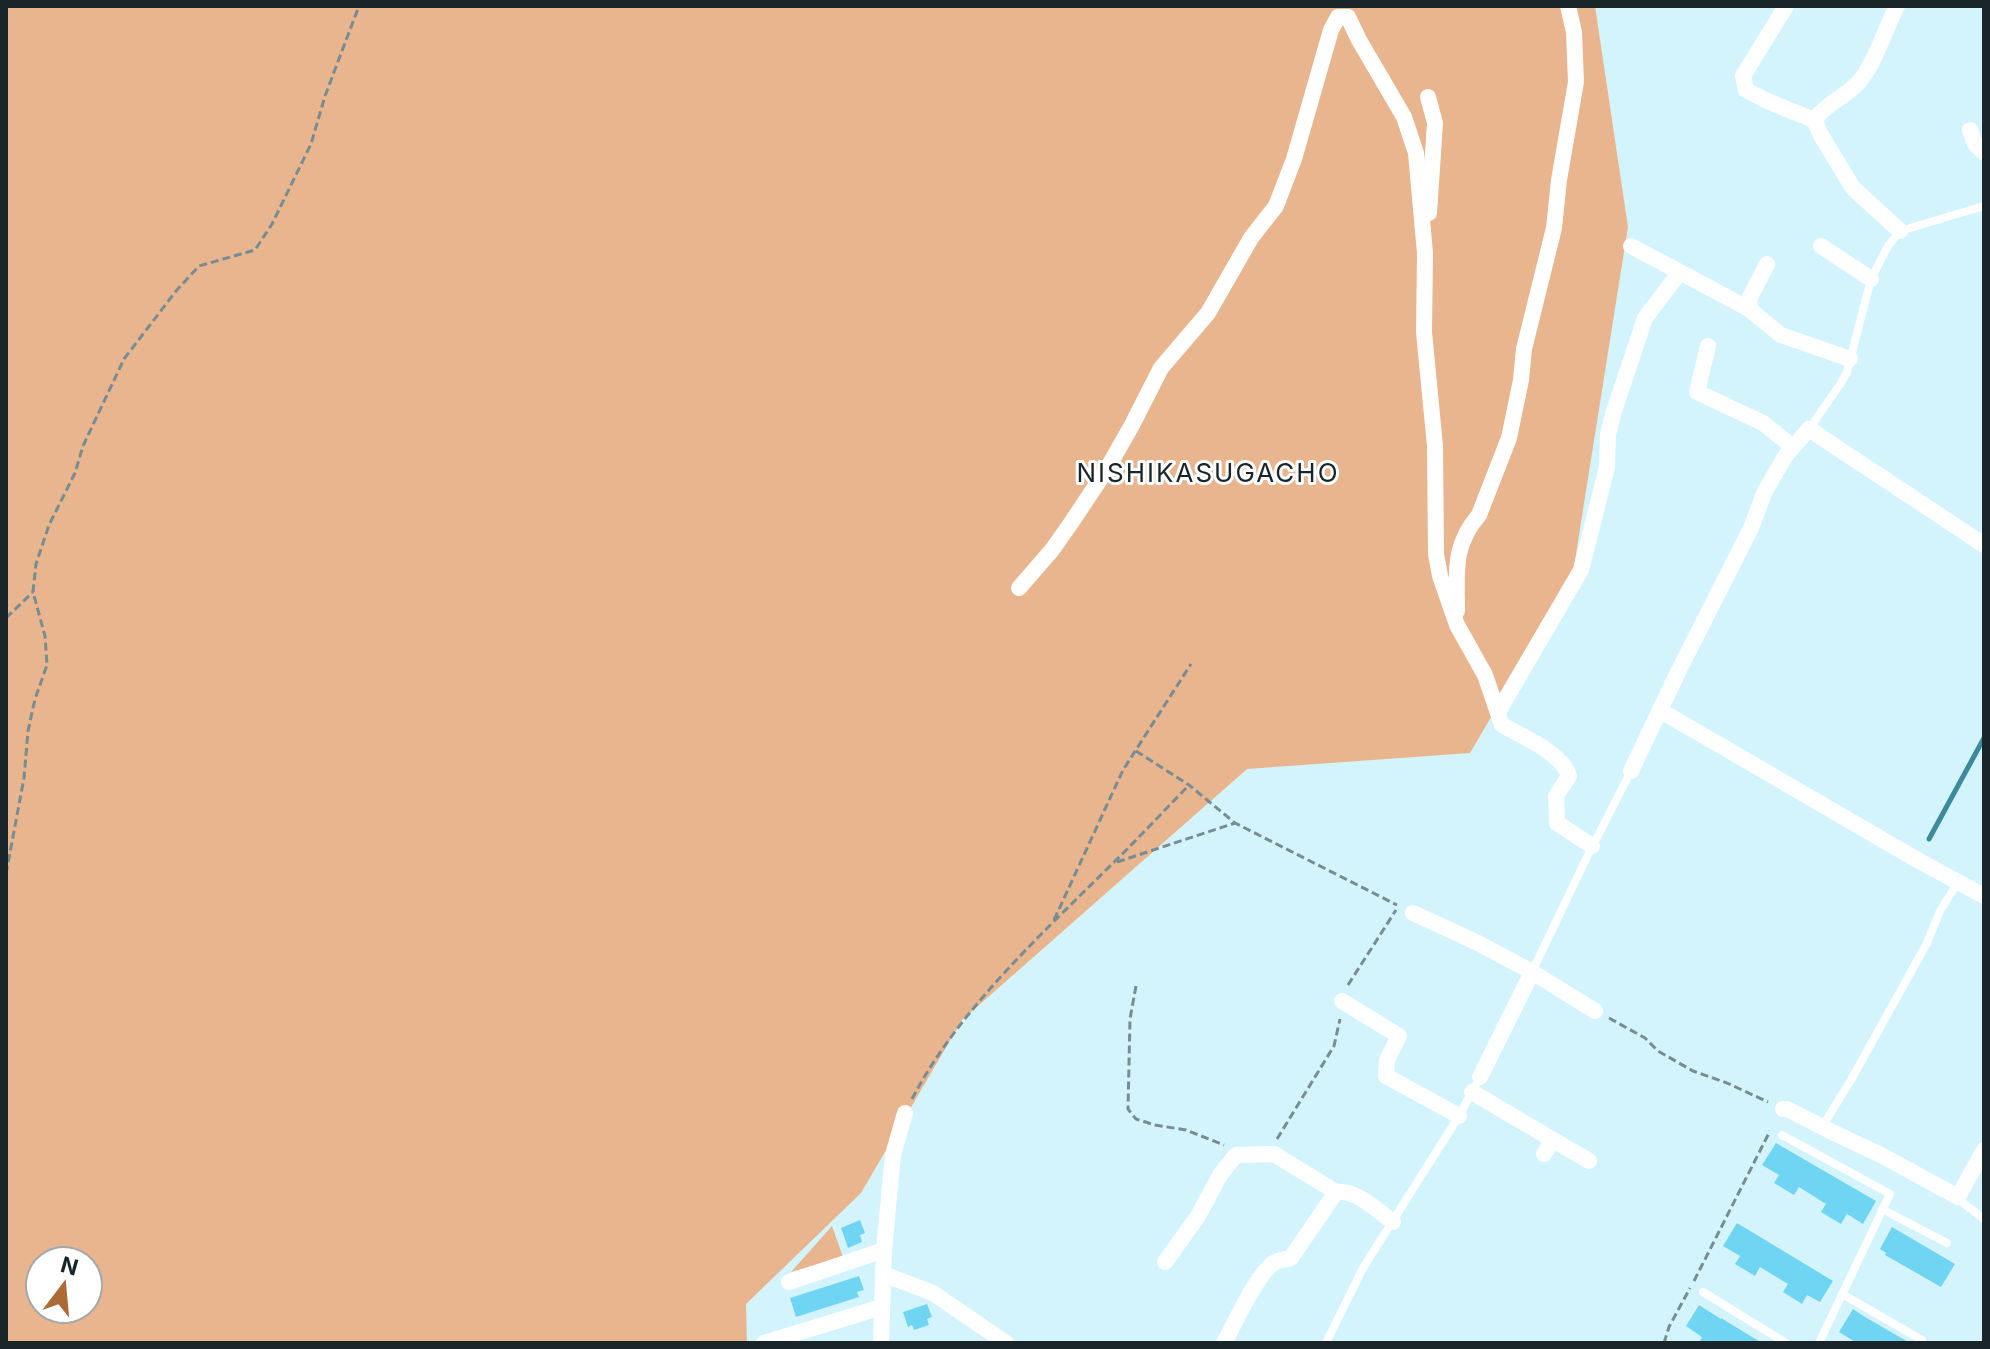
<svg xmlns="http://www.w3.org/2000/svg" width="1990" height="1349" viewBox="0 0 1990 1349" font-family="Inter,sans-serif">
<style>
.green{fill:#e9b58e;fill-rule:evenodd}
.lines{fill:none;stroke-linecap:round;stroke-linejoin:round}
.stream{stroke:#3d899e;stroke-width:5}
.building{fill:#70d5f2}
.path{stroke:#778d93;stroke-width:3;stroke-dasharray:8 4;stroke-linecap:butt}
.service{stroke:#fff;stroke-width:8}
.minor{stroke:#fff;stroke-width:16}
.labels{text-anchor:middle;stroke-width:6;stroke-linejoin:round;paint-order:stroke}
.quarter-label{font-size:26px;letter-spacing:2px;fill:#192529;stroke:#fff}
</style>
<rect width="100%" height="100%" fill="#d4f4fd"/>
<g class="green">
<path d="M6,6H1595L1628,227L1572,579L1470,753L1247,769L962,1020L861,1193L746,1304L747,1343H6ZM40,1261H88V1309H40Z"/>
<polygon points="832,1226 843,1257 791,1272"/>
</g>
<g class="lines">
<polyline class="stream" points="1929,839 1984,738"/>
</g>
<g class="building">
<polygon points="1776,1143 1876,1201 1863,1224 1847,1214 1841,1224 1821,1212 1826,1204 1799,1187 1794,1195 1774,1183 1779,1175 1762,1165"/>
<polygon points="860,1220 865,1233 860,1235 862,1242 848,1248 841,1228"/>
<polygon points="1737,1223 1833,1281 1820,1302 1807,1295 1802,1304 1783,1292 1788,1284 1760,1267 1755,1276 1735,1264 1740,1256 1723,1246"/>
<polygon points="1892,1227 1955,1264 1941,1287 1885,1255 1886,1253 1880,1249"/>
<polygon points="859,1276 864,1290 857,1292 859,1297 796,1317 790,1298"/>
<polygon points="927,1304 932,1317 927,1319 929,1325 914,1330 912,1325 908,1327 903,1312"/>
<polygon points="1699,1305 1721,1319 1721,1318 1762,1343 1699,1343 1702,1337 1686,1326"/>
<polygon points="1853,1309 1865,1317 1910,1343 1857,1343 1839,1332"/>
</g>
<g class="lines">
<g class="path">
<polyline points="6,618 33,592"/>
<polyline points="1136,751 1189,785 1235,823 1397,905"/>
<polyline points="1117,862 1235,823"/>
<polyline points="6,874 24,778 28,731 35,699 47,665 45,636 33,592 36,564 49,525 75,473 83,446 124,359 176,291 199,266 255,250 272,224 311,144 325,96 359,6"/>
<polyline points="1054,920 1123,770 1191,664"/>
<polyline points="1348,985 1396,910"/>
<polyline points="1136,986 1130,1019 1128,1109 1136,1119 1155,1125 1186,1130 1224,1145"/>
<polyline points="1609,1018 1645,1038 1658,1051 1693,1071 1727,1083 1768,1102"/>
<path d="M912,1099C956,1014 1036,939 1104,872C1133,844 1161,814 1189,785"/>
<polyline points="1277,1139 1334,1046 1340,1019"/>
<polyline points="1694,1281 1770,1131"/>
<polyline points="1664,1343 1669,1327 1690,1288"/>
</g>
<g class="service">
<polyline points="1809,429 1841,383 1847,372 1871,279 1888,246 1900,231 1984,206"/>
<polyline points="1532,972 1585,861 1631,771"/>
<polyline points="1822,1127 1851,1080 1927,943 1940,911 1958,882"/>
<polyline points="1782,1135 1890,1194 1819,1343"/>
<polyline points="1958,1197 1963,1203 1984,1219"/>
<polyline points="1882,1209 1947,1243"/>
<polyline points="1703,1292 1786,1343"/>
<polyline points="1842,1294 1922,1340"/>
<polyline points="1326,1343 1363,1268 1459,1116 1480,1077"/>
</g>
<g class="minor">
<polyline points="1786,6 1743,76 1746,90 1765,100 1814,120 1822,137 1853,188 1900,231"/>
<polyline points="1428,97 1435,123 1429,213"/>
<path d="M1814,120C1827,103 1843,98 1857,84C1873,68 1886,27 1897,6"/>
<polyline points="1970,130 1975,144 1984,152"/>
<polyline points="1631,246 1749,309"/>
<polyline points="1821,246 1871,279"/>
<polyline points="1767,264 1750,297 1749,309 1781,335 1850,359"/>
<polyline points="1708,346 1697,392 1763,423 1793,447"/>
<path d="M1019,588L1052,550L1071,523L1107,469L1132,425L1161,368L1208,313L1251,238L1276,206L1294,159L1331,30L1338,17H1348L1359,40L1404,117L1416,153L1425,253L1424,332L1435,446L1436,554L1440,576L1457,625L1485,675L1502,725C1522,736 1563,754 1569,776L1556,796L1557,823L1592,846"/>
<path d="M1457,611C1457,573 1452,546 1479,515L1509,438L1521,380L1524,349L1554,228L1559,180L1576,82L1574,32L1568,6"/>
<polyline points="1661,711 1921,862 1984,896"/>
<polyline points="1498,712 1581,570 1607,467 1608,434 1614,411 1645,318 1680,272"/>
<polyline points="1631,771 1679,670 1751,528 1765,491 1786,455 1809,429 1984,545"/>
<polyline points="1413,913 1478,943 1532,972 1595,1011"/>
<polyline points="1342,1001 1399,1036 1387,1060 1386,1076 1459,1116"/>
<polyline points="1480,1077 1532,972"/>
<polyline points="1472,1092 1589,1161"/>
<polyline points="1783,1109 1787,1109 1834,1133 1881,1155 1958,1197 1984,1150"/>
<polyline points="1544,1154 1553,1140"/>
<polyline points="1165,1262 1198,1216 1220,1175 1236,1155 1274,1154 1336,1192"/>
<polyline points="883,1274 933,1293 1006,1343"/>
<polyline points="789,1282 884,1250"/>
<polyline points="764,1343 882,1307"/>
<polyline points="881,1343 884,1250 893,1155 905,1113"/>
<path d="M1224,1343C1236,1321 1254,1280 1272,1264C1278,1260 1284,1259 1291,1258L1336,1192C1357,1190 1377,1210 1393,1222"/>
</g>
</g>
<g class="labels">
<g class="quarter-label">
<text x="1208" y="482">NISHIKASUGACHO</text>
</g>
</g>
<rect width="1990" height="1349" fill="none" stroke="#192529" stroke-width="16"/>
<g transform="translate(64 1285) rotate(16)"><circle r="38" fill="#ffffff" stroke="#a3a8a9" stroke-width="2"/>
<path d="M0-6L14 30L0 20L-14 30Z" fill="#ac6b35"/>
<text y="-12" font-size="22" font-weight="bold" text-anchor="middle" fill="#192529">N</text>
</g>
</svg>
